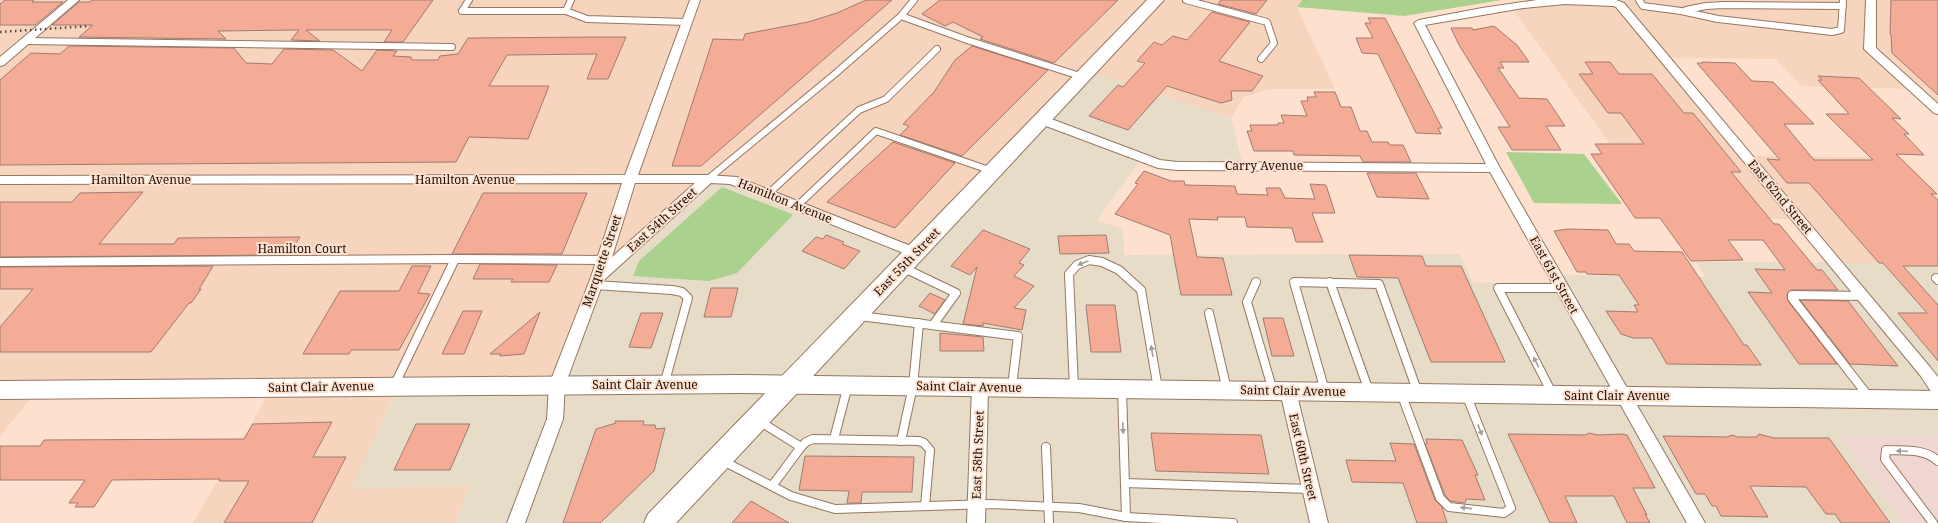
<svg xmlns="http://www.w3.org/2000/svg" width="1938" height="523" viewBox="0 0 1938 523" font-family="'Noto Serif',serif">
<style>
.commercial{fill:#e6dcc7}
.built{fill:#f6d4be}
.education{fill:#f0d6d0}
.green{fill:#abd18e}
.building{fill:#f4ac96;stroke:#a07b70}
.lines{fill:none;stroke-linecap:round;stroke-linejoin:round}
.lane-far1-casing{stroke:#957762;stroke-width:8}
.lane-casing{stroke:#957762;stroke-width:10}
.street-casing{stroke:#957762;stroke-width:2}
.secondary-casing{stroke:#957762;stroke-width:2}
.primary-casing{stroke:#957762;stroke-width:2}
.lane-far1{stroke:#fff;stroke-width:6}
.lane{stroke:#fff;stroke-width:8}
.street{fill:#fff;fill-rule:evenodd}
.secondary{fill:#fff;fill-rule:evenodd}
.primary{fill:#fff;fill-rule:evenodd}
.rail{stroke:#56453b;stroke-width:2.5;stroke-dasharray:1.5 3.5;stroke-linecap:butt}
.oneway{fill:#a49f9c}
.labels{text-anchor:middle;stroke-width:4;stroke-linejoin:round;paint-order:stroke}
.street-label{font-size:12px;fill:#1b0f08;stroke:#fde1ce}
</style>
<rect width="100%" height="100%" fill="#fde1ce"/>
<polygon class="commercial" points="1089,70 1231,118 1243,166 1177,166 1142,158 1097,220 1123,229 1124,255 1460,254 1473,283 1558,282 1554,275 1706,277 1697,262 1938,263 1938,523 455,523 469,486 350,489 399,386 598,277 708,179"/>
<g class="built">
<polygon points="0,0 1302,0 1297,7 1335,89 1269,89 1244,97 1231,118 1089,71 916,253 732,180 708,179 598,277 557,385 398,386 351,489 469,486 455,523 193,523 272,388 38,390 0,436"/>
<polygon points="1608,0 1938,0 1938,110 1915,89 1802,86 1776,59 1664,58 1745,156 1870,157 1930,219 1938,263 1835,263 1798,219 1663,217 1510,5"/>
</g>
<polygon class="education" points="1840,436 1938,437 1938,523 1903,523"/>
<g class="green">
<polygon points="1302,0 1502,0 1404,16 1297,7"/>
<polygon points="1506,152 1584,154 1622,204 1534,203"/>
<polygon points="722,187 792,214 792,216 737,273 709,281 633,276 639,261"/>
</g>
<g class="building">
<polygon points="5,0 34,0 32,2 63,2 35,25 0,25 0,4"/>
<polygon points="92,0 433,0 403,42 384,42 392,30 306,30 320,41 291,40 299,30 218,31 226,39 79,37 93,25 52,25 79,2 90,2"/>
<polygon points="866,0 892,0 701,166 672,166 713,39 743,40 745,34 808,22 837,13"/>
<polygon points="940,0 1118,0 1054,63 980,39 983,37 953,22 945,26 922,14"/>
<polygon points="1221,0 1267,0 1256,14 1218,4"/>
<polygon points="1891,0 1938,0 1938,95 1892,53 1891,35 1890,34"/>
<polygon points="1212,12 1250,22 1219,61 1263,76 1252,91 1231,91 1232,100 1221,103 1167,86 1128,130 1089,116 1118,85 1123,87 1145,63 1137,61 1154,42 1162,45 1173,36 1187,40"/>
<polygon points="1368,18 1385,18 1442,128 1438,128 1441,134 1416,133 1378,54 1362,53 1356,38 1373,38 1365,23 1371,23"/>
<polygon points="1494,26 1517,45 1529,62 1500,62 1504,68 1498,68 1519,98 1547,99 1565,126 1546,126 1561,150 1512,150 1498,127 1510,127 1459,45 1451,28 1472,28 1473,30"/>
<polygon points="602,37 626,37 608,79 587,79 597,54 507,55 489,86 549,86 528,139 469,137 456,162 0,165 0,80 31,53 60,54 69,46 234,48 246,63 272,64 284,49 333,50 362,71 377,50 397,51 393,56 411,57 412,60 438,60 440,56 458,54 468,38"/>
<polygon points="972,46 1048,70 962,156 900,135 909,126 903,124 934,92 955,60"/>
<polygon points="1585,62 1610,62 1619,74 1652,74 1684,113 1693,113 1741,172 1731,172 1774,224 1779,224 1817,270 1822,270 1838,290 1792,290 1788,292 1787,295 1788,301 1837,364 1799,364 1748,292 1772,293 1755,269 1785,270 1763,240 1728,240 1743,260 1691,261 1660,218 1635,218 1591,154 1602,154 1595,144 1644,144 1621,113 1608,113 1579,74 1593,74"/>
<polygon points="1702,62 1735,63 1752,81 1773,82 1814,124 1784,124 1814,160 1873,160 1826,114 1849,114 1818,80 1822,80 1818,76 1859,78 1901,119 1892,118 1909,134 1904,134 1924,155 1896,154 1937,194 1931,194 1938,200 1938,266 1903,266 1938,305 1938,361 1898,313 1927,313 1883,263 1879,263 1809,183 1787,183 1767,159 1780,160 1697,63 1703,63"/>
<polygon points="1314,92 1335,92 1341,107 1351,107 1360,131 1367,131 1372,142 1388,142 1390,145 1403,145 1411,162 1363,162 1360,156 1294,155 1293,151 1254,151 1247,131 1252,131 1250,125 1278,125 1278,123 1284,123 1281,115 1307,116 1301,101 1308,101 1307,97 1316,97"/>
<polygon points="893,142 955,163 895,228 827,202"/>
<polygon points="1144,171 1171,181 1184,181 1185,185 1235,186 1237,194 1268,195 1266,188 1280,188 1285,198 1315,199 1310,184 1326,185 1335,213 1312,213 1323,242 1296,242 1292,228 1247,227 1245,217 1217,217 1218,220 1189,219 1197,257 1223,258 1232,295 1181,295 1170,235 1115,214 1138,184 1135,183"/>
<polygon points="1367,173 1416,173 1429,199 1377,197"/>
<polygon points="143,192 99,244 174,244 178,238 300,237 288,255 0,257 0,202 72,202 80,193"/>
<polygon points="483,193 587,193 562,254 452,254"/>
<polygon points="1568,229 1608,230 1616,244 1629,244 1634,251 1682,252 1744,345 1747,345 1761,365 1667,364 1652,338 1633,338 1621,334 1606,311 1638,312 1634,305 1639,305 1619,275 1587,274 1586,272 1577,272 1554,231"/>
<polygon points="983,230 1030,249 1019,263 1024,265 1014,276 1034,286 1014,308 1026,310 1022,330 983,323 983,326 963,324 977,267 970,275 951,266"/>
<polygon points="826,235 844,242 842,244 860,251 844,269 802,251 816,237 823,239"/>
<polygon points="1106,235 1109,253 1060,254 1058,236"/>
<polygon points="1349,255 1422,256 1426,266 1461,266 1505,362 1431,362 1398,278 1357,277"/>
<polygon points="480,264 557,265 549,282 511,282 513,279 473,279"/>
<polygon points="213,266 199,289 201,289 191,303 189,303 151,352 0,352 0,327 33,289 0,289 0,267"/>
<polygon points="412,266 431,266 418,293 430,294 399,350 351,350 349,354 303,354 340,291 399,291"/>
<polygon points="711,288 738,288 731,317 704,317"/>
<polygon points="930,293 945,300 935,314 919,306"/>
<polygon points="1800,300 1848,301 1898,366 1850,364"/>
<polygon points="1086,305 1115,305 1121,352 1091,352"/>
<polygon points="463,311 482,311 464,354 442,354"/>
<polygon points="540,312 524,354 500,356 501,354 490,354"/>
<polygon points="641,313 663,313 651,348 629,347"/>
<polygon points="1263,318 1283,318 1294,356 1272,356"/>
<polygon points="940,333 983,337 984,351 940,351"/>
<polygon points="615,421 644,421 643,425 655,425 656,429 665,428 654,471 600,523 563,523 596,429 616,423"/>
<polygon points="332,422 313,457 346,457 312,523 224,523 249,481 219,481 220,479 112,480 94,507 75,507 78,503 69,503 85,480 0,480 0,446 40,446 44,440 244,439 253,424"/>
<polygon points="416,424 470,424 450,470 394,470"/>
<polygon points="1151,433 1261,435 1269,474 1156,471"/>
<polygon points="1589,433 1598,435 1621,434 1627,435 1655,488 1633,488 1647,515 1645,514 1650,523 1627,523 1614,496 1565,496 1577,523 1550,523 1508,434 1585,435"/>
<polygon points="1759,434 1774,438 1829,438 1890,523 1841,523 1835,514 1826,514 1806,487 1750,486 1768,517 1721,516 1716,506 1712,506 1705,494 1696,494 1663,436 1726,437 1733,435 1737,437 1757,437"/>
<polygon points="1426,439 1462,440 1478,475 1475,475 1485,500 1466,499 1465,503 1450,501 1445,495 1425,444 1427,444"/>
<polygon points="1390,443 1414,444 1435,500 1442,507 1447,523 1417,523 1403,483 1352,482 1346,460 1396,461"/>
<polygon points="805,456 914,457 912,492 862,492 861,503 847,503 849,491 799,490"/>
<polygon points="751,501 789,523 732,523"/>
</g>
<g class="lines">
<g class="lane-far1-casing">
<g id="lane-far1">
<polyline points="469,0 462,11 566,11 587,19 686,22"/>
<polyline points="1186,0 1267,22 1274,43 1261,59"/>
<polyline points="1639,0 1643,6 1681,11 1718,19 1832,32 1841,30 1843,0"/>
<polyline points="1686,10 1706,6 1724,5 1843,6"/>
<polyline points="566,11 571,0"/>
<polyline points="901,16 914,0"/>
<polyline points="25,41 452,47"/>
<polyline points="708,179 836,73 901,16 967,40 1083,77"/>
<polyline points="768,194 859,110 886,99 937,49"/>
<polyline points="797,206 876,131 992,171"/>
</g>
</g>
<g class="lane-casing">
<g id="lane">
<polyline points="0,262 455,259 603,260"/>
<polyline points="902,267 956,293 933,325"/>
<polyline points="1936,278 1938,280"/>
<polyline points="1256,282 1247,302 1273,391"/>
<polyline points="1330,282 1369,391"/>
<polyline points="595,285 672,290 682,292 688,298 664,385"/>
<polyline points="1863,296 1792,295 1792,298 1869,397"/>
<polyline points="1209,313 1227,390"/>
<polyline points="860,316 1018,336 1012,387"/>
<polyline points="394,386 455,259"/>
<polyline points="1074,388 1069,274 1077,265 1089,260 1102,262 1119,270 1141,290 1158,389"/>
<polyline points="1122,389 1126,517"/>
<polyline points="1325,391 1294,282 1379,284 1418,393"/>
<polyline points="1401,393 1440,498 1449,507 1504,513 1511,508 1466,394"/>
<polyline points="1552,393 1498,288 1561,288"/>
<polyline points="759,421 801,447"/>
<polyline points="834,439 848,385"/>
<polyline points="901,441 913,386 919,323"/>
<polyline points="1046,447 1049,523"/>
<polyline points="723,461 791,496 835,509 991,504 1079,508 1126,517 1233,523"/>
<polyline points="1125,483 1311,489"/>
<polyline points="772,486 801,447 806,442 813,439 919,441 924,443 930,450 925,506"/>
<path d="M1933,523L1885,459L1886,450C1904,451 1924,448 1938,461"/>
</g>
</g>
<g class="street-casing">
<g id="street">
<polygon points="68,0 79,0 4,65 0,66 0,57"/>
<path d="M690,0H700L638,175H708L737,177L921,250L923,253L921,256L916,258L911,256L730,184L711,183L604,280L565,385L563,419L525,523H507L547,419L549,385L591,277L622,183L0,184V176L625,175ZM635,183H695L612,257Z"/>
<polygon points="1537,0 1616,0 1624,3 1930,367 1938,377 1938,395 1932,393 1920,375 1616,7 1613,6 1565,4 1523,8 1425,25 1500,168 1705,523 1687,523 1490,172 1177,170 1158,168 1038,123 1036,120 1038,117 1046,117 1160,160 1177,162 1486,164 1414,23 1419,20 1482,8"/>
<polygon points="1866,0 1876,0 1876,48 1938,104 1938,114 1934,113 1864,49"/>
<polygon points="980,381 986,383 988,387 985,523 967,523 972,387 974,383"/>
<polygon points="1288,385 1294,387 1296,391 1328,523 1310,523 1280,391 1282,387"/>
</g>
</g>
<g class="secondary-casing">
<polygon id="secondary" points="740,375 1938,391 1938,409 740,393 0,399 0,381"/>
</g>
<g class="primary-casing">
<polygon id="primary" points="1147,0 1164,0 676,523 644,523 648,514"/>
</g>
<use href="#lane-far1" class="lane-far1"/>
<use href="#lane" class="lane"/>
<use href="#street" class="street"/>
<use href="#secondary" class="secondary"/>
<use href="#primary" class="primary"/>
<polyline class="rail" points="0,32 90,26"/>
</g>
<defs><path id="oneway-solid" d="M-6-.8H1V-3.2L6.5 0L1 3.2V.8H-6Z"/></defs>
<g class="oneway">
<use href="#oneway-solid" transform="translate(1083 263) rotate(157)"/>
<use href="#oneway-solid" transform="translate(1152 351) rotate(-100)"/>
<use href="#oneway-solid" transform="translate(1536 362) rotate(-117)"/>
<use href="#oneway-solid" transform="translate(1123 428) rotate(88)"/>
<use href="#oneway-solid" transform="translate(1480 430) rotate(69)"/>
<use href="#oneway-solid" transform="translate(1902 451) rotate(-178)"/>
<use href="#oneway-solid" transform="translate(1466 508) rotate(-174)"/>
</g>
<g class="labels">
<g class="street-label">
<text x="1264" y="170">Carry Avenue</text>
<text x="141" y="184">Hamilton Avenue</text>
<text x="465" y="184">Hamilton Avenue</text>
<text transform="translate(1780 197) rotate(50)" y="4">East 62nd Street</text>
<text transform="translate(785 201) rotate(22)" y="4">Hamilton Avenue</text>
<text transform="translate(662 220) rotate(-42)" y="4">East 54th Street</text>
<text x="302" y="253">Hamilton Court</text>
<text transform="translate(602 261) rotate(-71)" y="4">Marquette Street</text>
<text transform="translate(907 262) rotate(-46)" y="4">East 55th Street</text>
<text transform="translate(1554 275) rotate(61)" y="4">East 61st Street</text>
<text x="645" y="389">Saint Clair Avenue</text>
<text transform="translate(321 387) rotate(-1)" y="4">Saint Clair Avenue</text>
<text transform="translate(969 387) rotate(1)" y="4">Saint Clair Avenue</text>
<text transform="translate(1293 391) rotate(1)" y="4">Saint Clair Avenue</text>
<text x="1617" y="400">Saint Clair Avenue</text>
<text transform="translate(978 455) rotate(-88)" y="4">East 58th Street</text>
<text transform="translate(1303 457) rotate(77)" y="4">East 60th Street</text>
</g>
</g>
</svg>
